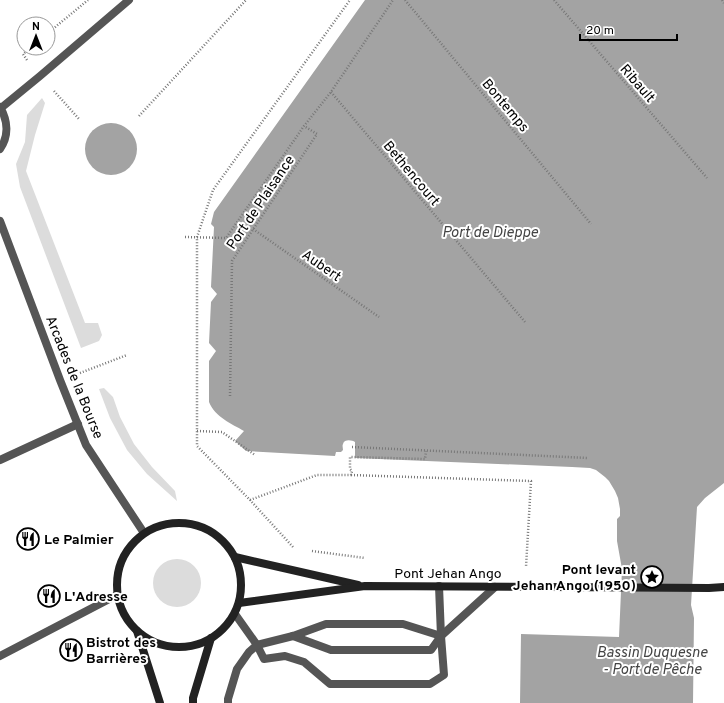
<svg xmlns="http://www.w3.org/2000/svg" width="724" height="703" viewBox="0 0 724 703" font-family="Overpass,sans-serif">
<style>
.green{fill:#dcdcdc}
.water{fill:#a3a3a3}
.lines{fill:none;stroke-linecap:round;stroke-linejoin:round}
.path{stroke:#777;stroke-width:2.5;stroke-dasharray:1 2;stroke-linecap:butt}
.service{stroke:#555;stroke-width:8}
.minor{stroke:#555;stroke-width:8}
.tertiary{stroke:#555;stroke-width:8}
.secondary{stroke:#222;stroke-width:8}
.labels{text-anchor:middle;stroke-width:4;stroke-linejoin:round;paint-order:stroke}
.street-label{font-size:14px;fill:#000;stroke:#fff}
.poi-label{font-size:14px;font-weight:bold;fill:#000;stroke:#fff;text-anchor:start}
.water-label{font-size:15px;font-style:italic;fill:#444;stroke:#fff}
</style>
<rect width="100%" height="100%" fill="#fff"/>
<g class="green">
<polygon points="42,98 45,103 35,135 26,171 85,323 98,323 102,335 99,341 81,348 20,187 16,164 25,142 27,115"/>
<polygon points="104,388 113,397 120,417 134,444 152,467 175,491 177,501 147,474 127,450 110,418 99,389"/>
<circle cx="177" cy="583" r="24"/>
</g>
<g class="water">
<path d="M365,0H724V483L705,498L697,507L691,605L694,618L693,703H520L521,634L619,637L622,569L617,541V519L620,516V509L618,498L615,491L609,481L605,477L596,470L590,468L572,467L355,458V442C352,440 344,439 343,444C342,446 343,448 343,450L341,452H336L335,456L246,451L235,441L244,431C232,424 215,417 209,402V361L216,351L209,343L211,302L217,294L211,287L214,227L211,224L214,212Z"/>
<circle cx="111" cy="149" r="26"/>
</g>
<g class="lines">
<g class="path">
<polyline points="405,0 591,224"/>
<polyline points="554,0 707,178"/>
<polyline points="722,0 724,3"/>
<polyline points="48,33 88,0"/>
<polyline points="27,60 23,54 30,48"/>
<polyline points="54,91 79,119"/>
<polyline points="331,92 525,322"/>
<polyline points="139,116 246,0"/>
<polyline points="253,229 379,317"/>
<polyline points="185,237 226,238 304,126 331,92 393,0"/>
<polyline points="80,373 127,355"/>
<polyline points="230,396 232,261 317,134 304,126"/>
<polyline points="197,431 222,432 255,455"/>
<polyline points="352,447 588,458"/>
<polyline points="351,475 531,481 526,567"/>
<polyline points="250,500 317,475 351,475 352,471 350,469 350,457 425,459 426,451"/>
<polyline points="293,547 250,500 197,446 197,237 213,190 350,0"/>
<polyline points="312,551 365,558"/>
</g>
<g class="service">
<polyline points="235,614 257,645 264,659 285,656 304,662 330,684 430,684 444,675 441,636 439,586"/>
<polyline points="293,636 331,650 431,650 441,636"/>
<polyline points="228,703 228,699 237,669 249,652 257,645 293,636 326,624 403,624 441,636 495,587"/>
</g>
<g class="minor">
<polyline points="0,460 78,424"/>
<polyline points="0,656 117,595"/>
</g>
<g class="tertiary">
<path d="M0,107C8,121 9,136 0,149"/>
<polyline points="1,108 40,76 129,0"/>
<polyline points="0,221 60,380 86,445 144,533"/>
</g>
<g class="secondary">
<circle cx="179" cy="585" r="62"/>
<polyline points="235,557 358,585"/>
<polyline points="239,603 365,586 709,588 724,587"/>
<polyline points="137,631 160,703"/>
<polyline points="193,703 193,698 211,638"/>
</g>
</g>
<defs>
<g id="restaurant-ring" transform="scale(1.15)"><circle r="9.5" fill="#fff" stroke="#000" stroke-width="1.5"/><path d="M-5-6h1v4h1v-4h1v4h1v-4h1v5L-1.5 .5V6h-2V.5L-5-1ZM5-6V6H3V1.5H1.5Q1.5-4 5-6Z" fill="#000"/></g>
<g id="sight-ring" transform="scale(1.15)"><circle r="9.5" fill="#fff" stroke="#000" stroke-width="1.5"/><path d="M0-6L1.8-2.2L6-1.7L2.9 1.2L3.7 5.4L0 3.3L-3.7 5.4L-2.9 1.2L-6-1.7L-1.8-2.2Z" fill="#000"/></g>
</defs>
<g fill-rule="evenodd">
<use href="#restaurant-ring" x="28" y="539"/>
<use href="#sight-ring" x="652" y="577"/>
<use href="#restaurant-ring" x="49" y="596"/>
<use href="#restaurant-ring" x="71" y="650"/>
</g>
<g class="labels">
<g class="street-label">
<text transform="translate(638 83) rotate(49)" y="5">Ribault</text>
<text transform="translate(506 105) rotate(50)" y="5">Bontemps</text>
<text transform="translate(412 173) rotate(50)" y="5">Bethencourt</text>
<text transform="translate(260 202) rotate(-56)" y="5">Port de Plaisance</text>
<text transform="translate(322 265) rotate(35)" y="5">Aubert</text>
<text transform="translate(75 377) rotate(68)" y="5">Arcades de la Bourse</text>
<text x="448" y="578">Pont Jehan Ango</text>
</g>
<g class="poi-label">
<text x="44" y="544">Le Palmier</text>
<text x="636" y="574" text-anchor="end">Pont levant<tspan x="636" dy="16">Jehan Ango (1950)</tspan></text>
<text x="64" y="601">L'Adresse</text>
<text x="86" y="647">Bistrot des<tspan x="86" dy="16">Barrières</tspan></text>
</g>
<g class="water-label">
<text x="490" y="237">Port de Dieppe</text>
<text x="652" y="657">Bassin Duquesne<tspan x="652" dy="17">- Port de Pêche</tspan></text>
</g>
</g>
<g transform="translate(36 36)"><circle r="19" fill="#ffffff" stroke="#999999"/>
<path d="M0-3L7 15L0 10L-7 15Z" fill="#000000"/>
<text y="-6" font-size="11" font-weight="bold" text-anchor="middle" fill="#000000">N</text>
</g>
<path d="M580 34v6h97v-6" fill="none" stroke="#000000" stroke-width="2"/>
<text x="586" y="34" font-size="12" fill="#000000" stroke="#ffffff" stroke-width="3" paint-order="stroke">20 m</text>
</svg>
